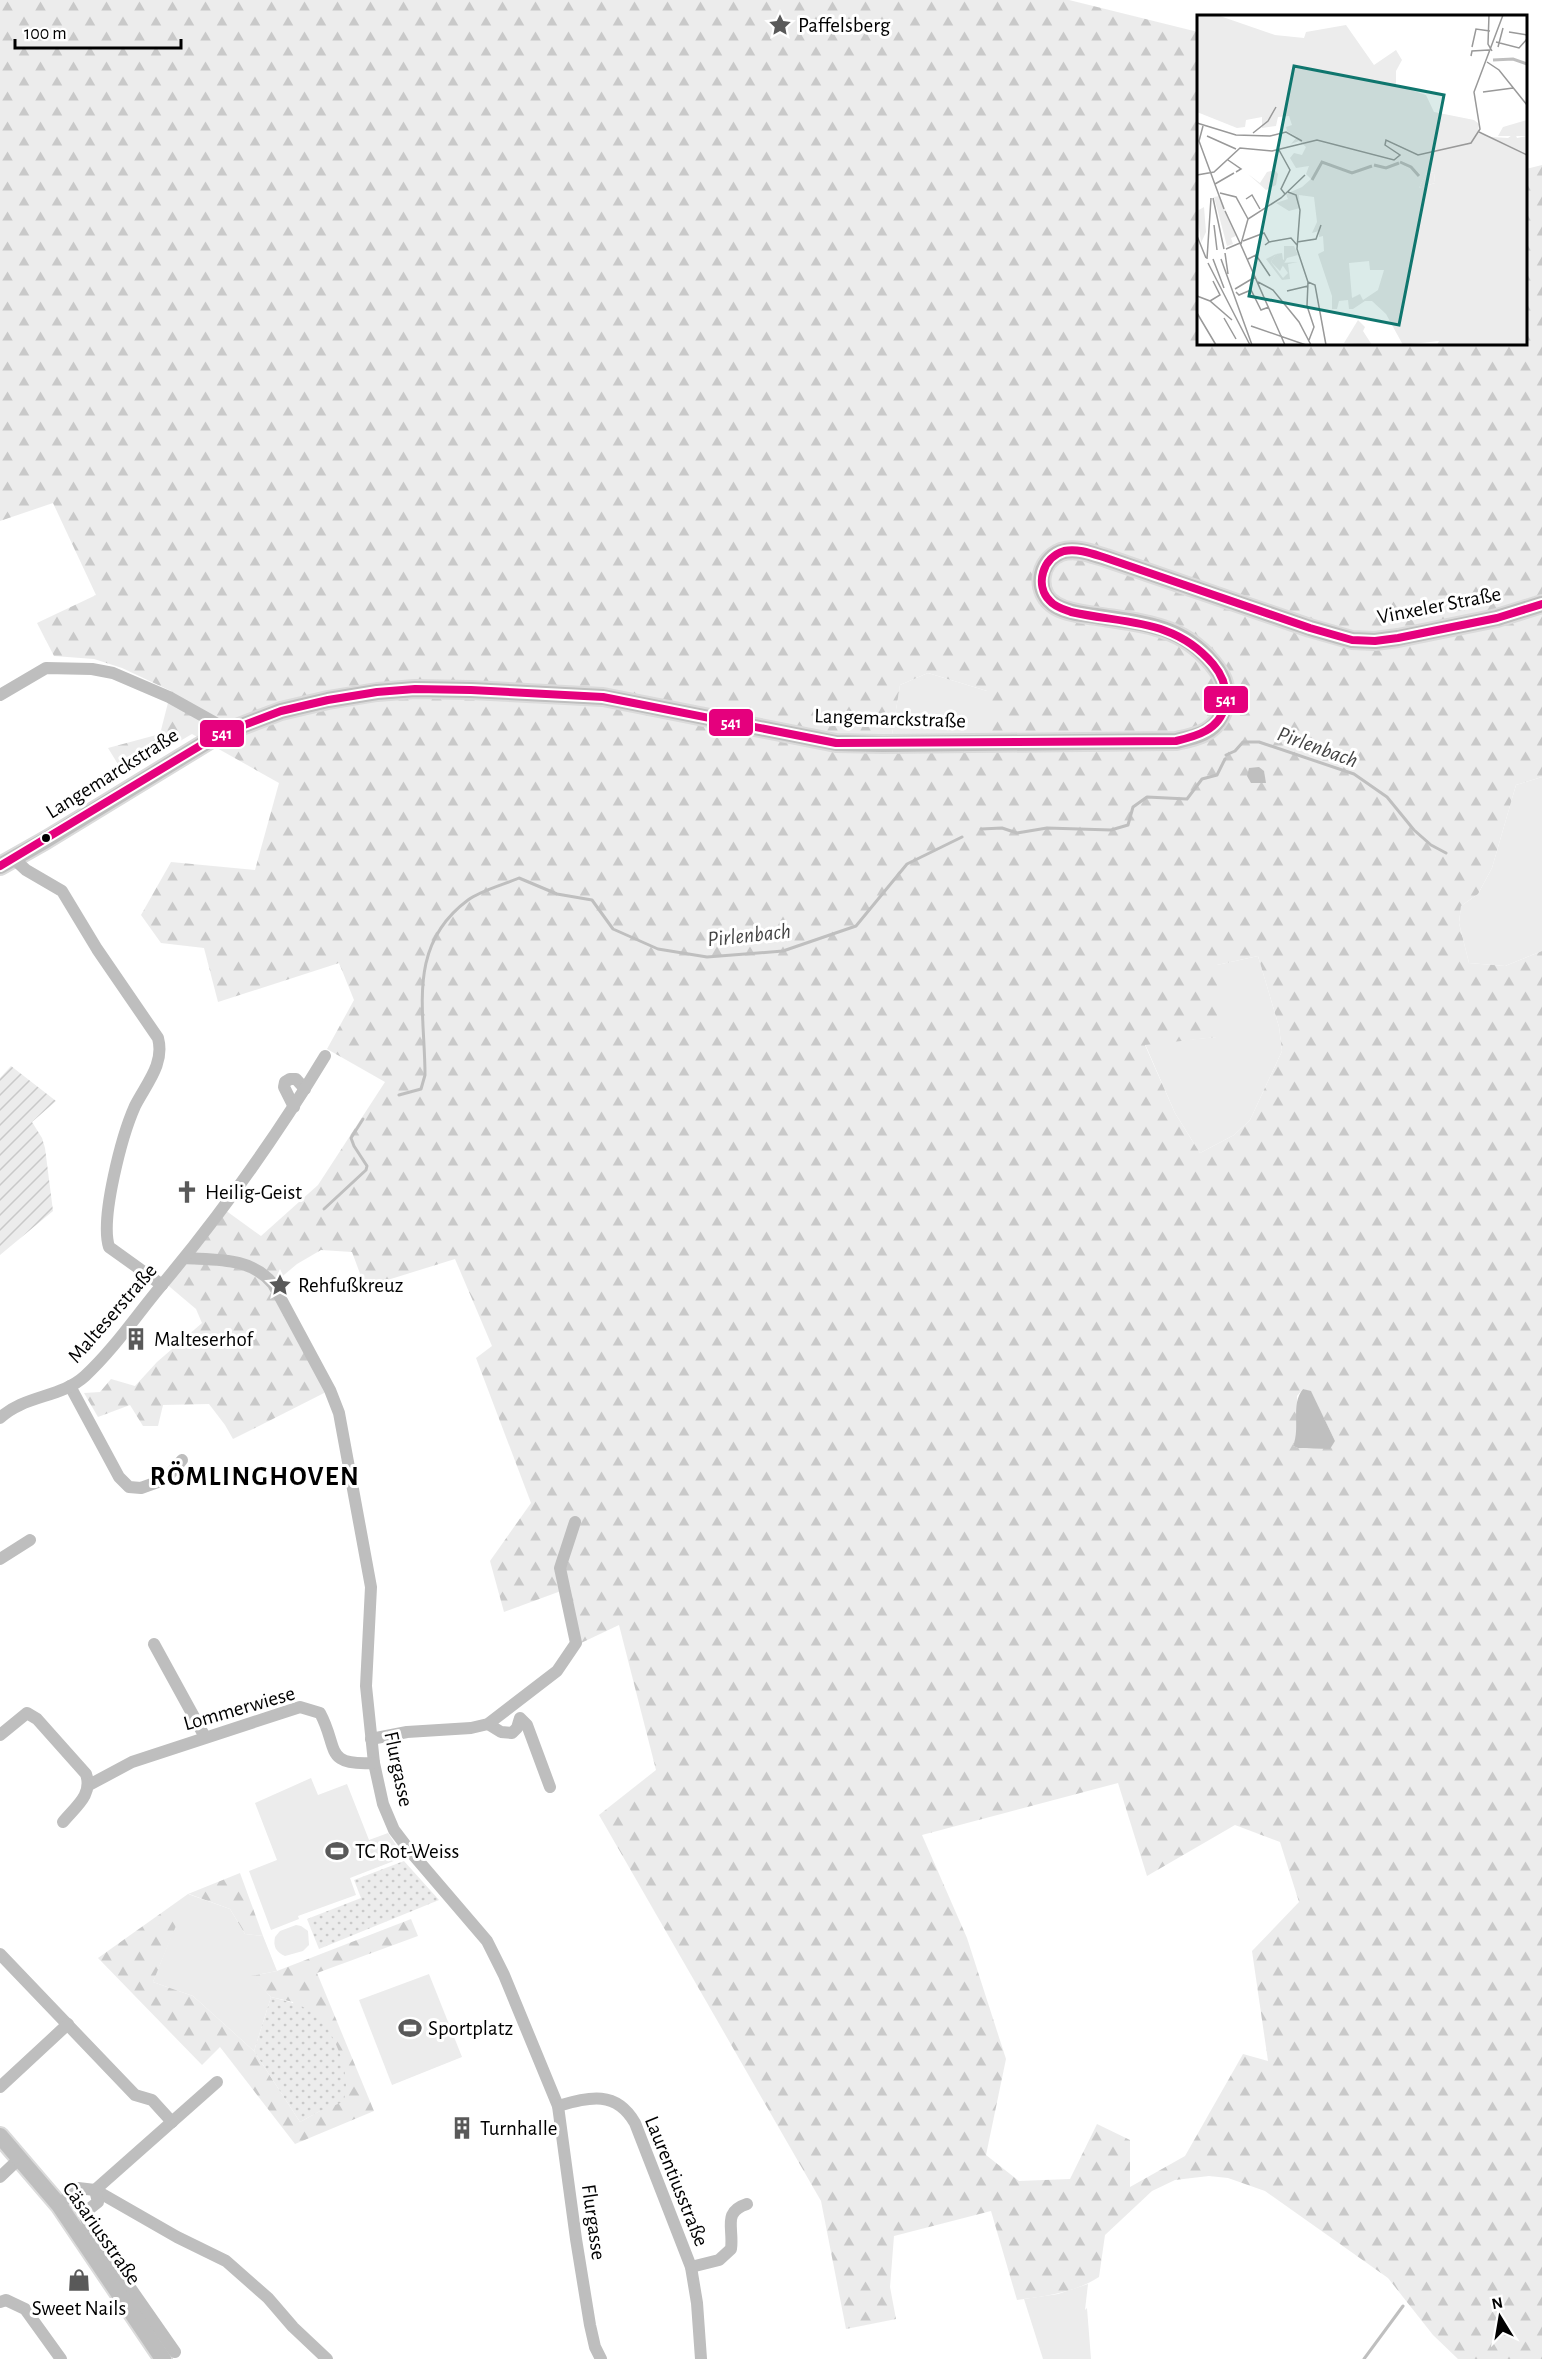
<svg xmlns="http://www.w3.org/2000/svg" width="1542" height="2359" viewBox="0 0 1542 2359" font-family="'Alegreya Sans',sans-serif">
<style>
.grass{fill:#ececec}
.forest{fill:url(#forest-firs);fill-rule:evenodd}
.park{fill:url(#park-dots)}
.garden{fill:url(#garden-furrows)}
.water{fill:#bfbfbf}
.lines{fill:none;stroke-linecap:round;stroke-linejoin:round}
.stream{stroke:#bfbfbf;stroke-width:3}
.major-casing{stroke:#dbdbdb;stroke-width:20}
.minor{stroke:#bebebe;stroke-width:12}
.major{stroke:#bebebe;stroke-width:16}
.bus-1-casing{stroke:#fff;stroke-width:12}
.bus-1{stroke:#e5007d;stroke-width:8}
.bus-dot{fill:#000;stroke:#fff;stroke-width:2}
.labels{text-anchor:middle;stroke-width:6;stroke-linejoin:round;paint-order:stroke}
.poi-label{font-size:21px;fill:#000;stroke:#fff;text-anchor:start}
.street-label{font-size:21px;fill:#000;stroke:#fff}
.water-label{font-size:22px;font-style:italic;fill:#444;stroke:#fff}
.district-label{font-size:27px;font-weight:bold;letter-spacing:1.5px;fill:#000;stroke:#fff}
.inset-river{fill:none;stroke:#bfbfbf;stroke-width:3}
.inset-road{fill:none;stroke:#999;stroke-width:1.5}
.view{fill:#0f766e;fill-opacity:0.15;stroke:#0f766e;stroke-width:3}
.inset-edge{fill:none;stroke:#000;stroke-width:3}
.line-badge{stroke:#fff;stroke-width:2}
.badge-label{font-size:16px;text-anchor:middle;font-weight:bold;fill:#fff}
</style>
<defs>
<pattern id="forest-firs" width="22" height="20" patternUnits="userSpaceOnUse" patternTransform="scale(1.5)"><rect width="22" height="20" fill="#ececec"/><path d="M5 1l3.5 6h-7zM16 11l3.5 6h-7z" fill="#c9c9c9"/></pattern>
<pattern id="park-dots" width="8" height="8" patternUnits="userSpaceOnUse" patternTransform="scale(1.5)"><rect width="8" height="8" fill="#ececec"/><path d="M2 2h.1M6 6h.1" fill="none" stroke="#c9c9c9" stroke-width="1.8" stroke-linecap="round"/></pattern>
<pattern id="garden-furrows" width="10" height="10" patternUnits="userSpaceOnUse" patternTransform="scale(1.5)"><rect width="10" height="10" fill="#ececec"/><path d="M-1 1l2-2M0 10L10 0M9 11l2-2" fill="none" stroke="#c9c9c9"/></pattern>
</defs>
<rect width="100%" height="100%" fill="#fff"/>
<g class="grass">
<polygon points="928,673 987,691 987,733 892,735 900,685"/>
<polygon points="1542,777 1542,951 1505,966 1469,963 1459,923 1461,906 1478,894 1492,868 1516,785"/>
<polygon points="1258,956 1279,1027 1282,1051 1250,1120 1234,1135 1200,1153 1175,1113 1145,1044 1217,1037 1217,965"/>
<polygon points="311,1778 318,1795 347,1784 369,1840 388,1833 404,1857 350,1878 356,1895 298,1916 299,1919 271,1930 249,1871 277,1860 255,1803"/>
<polygon points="188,1894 230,1909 245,1934 263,1936 277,1971 252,1976 271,1997 254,2051 193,1996 153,1982"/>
<path d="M296,1925L301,1926L308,1931L309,1945L303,1951L285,1956C276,1952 273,1947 275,1937L280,1931Z"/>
<polygon points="429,1974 462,2057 392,2085 359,2000"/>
<polygon points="1088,2284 1085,2310 1087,2308 1091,2359 1043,2359 1024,2299 1058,2294"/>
</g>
<g class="forest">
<path d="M0,0H1069L1198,32V344H1526V169L1542,165V777L1516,785L1492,868L1478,894L1461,906L1459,923L1469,963L1505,966L1542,951V2359H1458L1433,2335L1388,2278L1265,2191L1228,2178L1209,2176L1175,2180L1152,2191L1105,2235L1099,2277C1074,2293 1046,2296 1017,2300L991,2211L894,2236L890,2287L896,2319L846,2329L821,2201L599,1815L656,1770L619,1625L581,1643L569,1588L504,1612L490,1561L531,1503L476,1358L492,1346L455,1259L365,1287L352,1252L321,1250L297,1264L272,1285L330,1390L233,1439L225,1425L209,1404L163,1405L158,1426H143L130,1405L98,1417L84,1393L100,1392L111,1379L135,1386L157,1362L202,1323L196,1309L164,1282L225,1210L261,1236L318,1185L385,1082L327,1049L354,1000L339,963L218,1002L204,948L161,943L141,915L171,862L255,870L279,783L192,734L124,774L108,748L160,734L171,691L122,668L94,659L54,656L37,623L96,595L53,503L0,521ZM928,673L987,691V733L892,735L900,685ZM1258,956L1279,1027L1282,1051L1250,1120L1234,1135L1200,1153L1175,1113L1145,1045L1217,1037V965ZM1303,1389L1311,1392L1335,1441C1321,1447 1307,1452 1293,1446L1297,1436V1396ZM1118,1783L1147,1876L1235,1825L1280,1842L1299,1902L1252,1951L1268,2061L1243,2054L1185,2156L1130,2187V2140L1097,2124L1070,2179L1019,2181L986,2155L1006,2059L967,1938L922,1835Z"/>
<polygon points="240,1873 263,1936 245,1934 230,1909 189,1894 153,1982 193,1996 254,2051 300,2122 320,2111 293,2002 271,1997 251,1976 277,1971 411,1919 418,1936 317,1973 374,2111 295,2144 220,2047 202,2065 98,1958 188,1894"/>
</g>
<g class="park">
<polygon points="404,1861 439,1900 319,1949 307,1919 361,1898 354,1880"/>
<path d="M271,1997C287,2001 306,2005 318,2017C336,2034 353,2079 343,2102L320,2111L300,2122L254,2051Z"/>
</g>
<polygon class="garden" points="11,1066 56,1101 32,1122 42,1138 45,1148 53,1211 0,1255 0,1078"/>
<g class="water">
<polygon points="1259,767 1264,771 1266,783 1251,783 1247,776 1249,768"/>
<path d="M1303,1389L1311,1391L1335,1441L1330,1449L1298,1448L1293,1446C1301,1427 1290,1405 1303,1389Z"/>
</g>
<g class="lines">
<g class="stream">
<polyline points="1226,755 1235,751 1243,742 1259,742 1354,774 1387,797 1414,830 1431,845 1446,853"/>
<polyline points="981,829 1002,828 1017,833 1047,828 1111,830 1128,825 1133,807 1147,797 1187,799 1202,779 1217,775 1225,759"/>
<path d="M399,1095L421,1089L425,1075C425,1010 406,946 468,900C482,890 503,885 519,878L557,894L592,900L613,929L658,949L707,957L783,951L856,926L907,864L962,837"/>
<polyline points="324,1209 366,1170 367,1166 354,1146 351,1138 363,1119"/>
<polyline points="1364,2359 1403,2306"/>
</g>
<g class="major-casing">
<g id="major">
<path d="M0,866L46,840L218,735L281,711L328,700L377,692L415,689L471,690L603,697L836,743L883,744L1176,741C1194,737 1212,734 1221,716C1229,701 1227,683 1217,669C1185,625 1146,624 1096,616C1083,614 1068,613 1056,606C1034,593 1038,561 1061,552C1076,547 1092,554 1106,558L1310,628L1352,640L1375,641L1398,638L1497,618L1542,604"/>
<polyline points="0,2136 59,2205 163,2359"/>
</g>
</g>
<g class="minor">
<polyline points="0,695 46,668 92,669 113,673 169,697 228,730"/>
<path d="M14,859L26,870L62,891L97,949L158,1038C165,1064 146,1084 135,1106C122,1135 100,1218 109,1247L162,1285"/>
<polyline points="294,1107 284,1087 285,1082 290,1079 296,1079 305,1089"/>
<path d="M185,1258C217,1260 251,1257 273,1284L330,1390L339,1413L371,1587L366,1686L374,1763L383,1804L394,1830L410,1851L487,1941L504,1975L558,2106L576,2239L590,2325L595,2347L601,2359"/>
<polyline points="70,1386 119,1477 129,1487 141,1488 166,1479 182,1460"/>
<path d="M0,1418C24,1395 61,1398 85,1376C114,1349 136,1316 161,1286C222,1213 276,1137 325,1056"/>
<polyline points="0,1559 30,1540"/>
<polyline points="154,1644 205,1737"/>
<polyline points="488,1724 501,1732 512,1733 517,1728 520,1718 527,1725 550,1787"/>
<path d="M0,1735L27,1713L37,1719L86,1774C93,1795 76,1806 63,1822"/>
<polyline points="371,1739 407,1732 471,1728 488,1724 557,1671 576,1643 560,1568 575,1522"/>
<path d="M89,1785L132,1762L300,1707L320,1713C339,1748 323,1766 374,1763"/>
<polyline points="0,1954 135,2095 152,2100 172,2122"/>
<polyline points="0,2087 68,2024"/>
<path d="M558,2106C590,2097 616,2090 635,2123L691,2267L697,2303L701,2359"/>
<polyline points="0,2177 20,2158"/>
<polyline points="59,2205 78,2188 95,2190 177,2237 226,2261 268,2298 293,2327 327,2359"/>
<path d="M691,2267L719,2260L731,2249C734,2228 722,2212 747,2204"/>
<polyline points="0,2302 6,2300 25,2309 61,2359"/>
<polyline points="175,2352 90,2230 84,2213 98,2202 95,2190 217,2082"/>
</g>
<use href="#major" class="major"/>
<g class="bus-1-casing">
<path id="bus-1" d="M0,866L218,735L281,711L328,700L377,692L415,689L471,690L603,697L836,743L1176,741C1197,736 1219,730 1225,706C1228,690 1223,676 1213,664C1174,618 1124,624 1071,612C1063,609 1055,607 1050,601C1034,585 1043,557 1064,551C1078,548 1093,554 1106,558L1310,628L1352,640L1375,641L1398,638L1497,618L1542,604"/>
</g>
<use href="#bus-1" class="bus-1"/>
</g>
<defs>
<g id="sight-bare" transform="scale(1.8)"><path d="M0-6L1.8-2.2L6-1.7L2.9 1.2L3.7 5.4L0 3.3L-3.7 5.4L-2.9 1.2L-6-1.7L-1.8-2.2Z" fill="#595959" stroke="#fff" stroke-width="2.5" paint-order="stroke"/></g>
<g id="church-bare" transform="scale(1.8)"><path d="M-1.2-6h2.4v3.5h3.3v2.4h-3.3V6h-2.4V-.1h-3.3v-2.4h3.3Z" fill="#595959" stroke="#fff" stroke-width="2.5" paint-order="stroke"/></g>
<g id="building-bare" transform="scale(1.8)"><path d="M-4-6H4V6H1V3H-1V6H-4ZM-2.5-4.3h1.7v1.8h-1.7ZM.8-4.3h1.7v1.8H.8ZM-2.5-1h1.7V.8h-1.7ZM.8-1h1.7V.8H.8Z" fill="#595959" stroke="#fff" stroke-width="2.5" paint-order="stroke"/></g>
<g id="stadium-bare" transform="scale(1.8)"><path d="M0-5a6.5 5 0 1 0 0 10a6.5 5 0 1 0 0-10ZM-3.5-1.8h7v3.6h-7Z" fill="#595959" stroke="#fff" stroke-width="2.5" paint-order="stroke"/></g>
<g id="shop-bare" transform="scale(1.8)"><path d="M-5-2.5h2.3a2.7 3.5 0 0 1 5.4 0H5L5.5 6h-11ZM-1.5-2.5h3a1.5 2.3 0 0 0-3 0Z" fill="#595959" stroke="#fff" stroke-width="2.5" paint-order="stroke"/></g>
</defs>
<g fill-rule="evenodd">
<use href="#sight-bare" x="780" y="25"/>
<use href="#church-bare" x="187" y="1192"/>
<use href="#sight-bare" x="280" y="1285"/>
<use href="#building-bare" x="136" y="1339"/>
<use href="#stadium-bare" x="337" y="1851"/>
<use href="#stadium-bare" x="410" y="2028"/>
<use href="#building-bare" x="462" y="2128"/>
<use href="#shop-bare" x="79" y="2280"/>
</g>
<circle class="bus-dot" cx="46" cy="838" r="5"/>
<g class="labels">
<g class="poi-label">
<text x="798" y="32">Paffelsberg</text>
<text x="205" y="1199">Heilig-Geist</text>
<text x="298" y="1292">Rehfußkreuz</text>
<text x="154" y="1346">Malteserhof</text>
<text x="355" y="1858">TC Rot-Weiss</text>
<text x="428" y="2035">Sportplatz</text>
<text x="480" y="2135">Turnhalle</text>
<text x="79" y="2315" text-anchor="middle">Sweet Nails</text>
</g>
<g class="street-label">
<text transform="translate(1439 605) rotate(-11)" y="7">Vinxeler Straße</text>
<text transform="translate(890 718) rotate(2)" y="7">Langemarckstraße</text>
<text transform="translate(112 773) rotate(-32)" y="7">Langemarckstraße</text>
<text transform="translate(112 1313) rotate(-49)" y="7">Malteserstraße</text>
<text transform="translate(239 1708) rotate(-16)" y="7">Lommerwiese</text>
<text transform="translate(399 1769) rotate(78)" y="7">Flurgasse</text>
<text transform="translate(677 2181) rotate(68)" y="7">Laurentiusstraße</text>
<text transform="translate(594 2222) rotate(82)" y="7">Flurgasse</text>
<text transform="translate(102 2233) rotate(55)" y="7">Cäsariusstraße</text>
</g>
<g class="water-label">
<text transform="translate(1318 746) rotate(20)" y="8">Pirlenbach</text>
<text transform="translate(749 934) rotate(-6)" y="8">Pirlenbach</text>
</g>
<g class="district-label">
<text x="255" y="1485">RÖMLINGHOVEN</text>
</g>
</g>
<g transform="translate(1197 15)">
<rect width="330" height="330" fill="#fff"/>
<path d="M330,105V121H301L306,112ZM230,156L237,158L238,168L222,173ZM23,181L39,221L34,223L36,229L30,231L17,182ZM87,231H97L101,240L90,243L83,256L74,247L79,239L87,245ZM161,305L168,312L166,316L175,330L147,328Z" fill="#ececec"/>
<path d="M0,0H20L78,20L107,23L109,17L149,10L177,50L199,35L205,45L199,56V70L229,80L237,97L277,105L282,109L281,118L295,122L311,123L318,118L320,123L330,121V330H240L242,326L206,330L189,299L175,286H168L156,294H152L151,285L142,286L140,294H135V281L121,239L127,236L126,221L122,222V216L115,218L120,207L117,182L102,180L103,193L92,196L79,188L91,184L89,179L105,172L114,164L109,159L112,151L99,153L93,143L97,138L105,140L109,132L102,126L94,129L100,122L90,116L89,112L95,110L92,101L81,102L79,111L65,113V102L49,105L48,112L40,113L0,97ZM230,156L237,158L238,168L222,173ZM172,246L173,255H187L181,275L166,285L163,279L155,283L152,248ZM85,238L86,245L79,239L74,247L86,263L91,258L84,248L101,247L91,249L93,264L85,265L69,244L79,239Z" fill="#ececec" fill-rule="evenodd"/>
<path d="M78,155L81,159L79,170L69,175L51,159L63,168L70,157ZM7,192L9,217L4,228L0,196Z" fill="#ececec"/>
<path class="inset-river" d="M296,45L316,44L330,49M203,147L214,152L222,161M177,150L189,153L202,148M115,165L125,147L155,158L175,151"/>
<path class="inset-road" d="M292,0L291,29L295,36M312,17L330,20M299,27L322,33L330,24M275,32L279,14L293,16M301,32L306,13M274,41L275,36L292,35M290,47L302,55L330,90M286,77L316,73M0,108L39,120L73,121L89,117L105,126M6,111L2,126L27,194M282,117L330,140M56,118L71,106L79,92M10,121L39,134M82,135L93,155L84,174L88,179M31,145L44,154L39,157M0,160L17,157L43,133L75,136L120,125L197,145L203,140L188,130L189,125L221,140L274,128L283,114L277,77L306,0M18,169L37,158M91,177L99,180L103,195L100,234L111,267L110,291L117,312L112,325M23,178L39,182L51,204M16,183L27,234M49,184L55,180L63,194M28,196L43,228M17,210L20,235M0,221L9,243M46,226L67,218L72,227L68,230M72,227L94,223L100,230M100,227L119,224L124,210M44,229L51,204L84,183L108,160M29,234L43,228L88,330M28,238L31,259M10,244L14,183M16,244L27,273M24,244L55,330M51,244L59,240L73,261M11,248L53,330M61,267L76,275L102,307L114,330M111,267L118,270L129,330M38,274L58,262M90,276L111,271M39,277L42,280L54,275L64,295L72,292M0,281L13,286L35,305M13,286L23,280L16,266M0,298L19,330M27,303L39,324M54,311L109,330"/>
<path class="view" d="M97,51L247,80L202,310L52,281Z"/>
<rect width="330" height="330" class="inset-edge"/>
</g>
<g class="line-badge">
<rect x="1203" y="685" width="46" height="29" rx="6" fill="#e5007d"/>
<rect x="708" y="708" width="46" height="29" rx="6" fill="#e5007d"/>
<rect x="199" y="719" width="46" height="29" rx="6" fill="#e5007d"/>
</g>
<g class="badge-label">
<text x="1226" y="705">541</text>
<text x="731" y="728">541</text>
<text x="222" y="739">541</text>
</g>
<g transform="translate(1500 2317) rotate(349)" stroke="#ffffff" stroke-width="4.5" paint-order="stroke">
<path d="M0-4.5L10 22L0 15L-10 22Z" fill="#000000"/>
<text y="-9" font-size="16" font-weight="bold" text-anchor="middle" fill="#000000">N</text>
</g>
<path d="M15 39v9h166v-9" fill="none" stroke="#000000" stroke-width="3"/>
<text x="24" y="39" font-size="18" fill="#000000" stroke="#ffffff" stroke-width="4.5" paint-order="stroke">100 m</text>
</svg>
